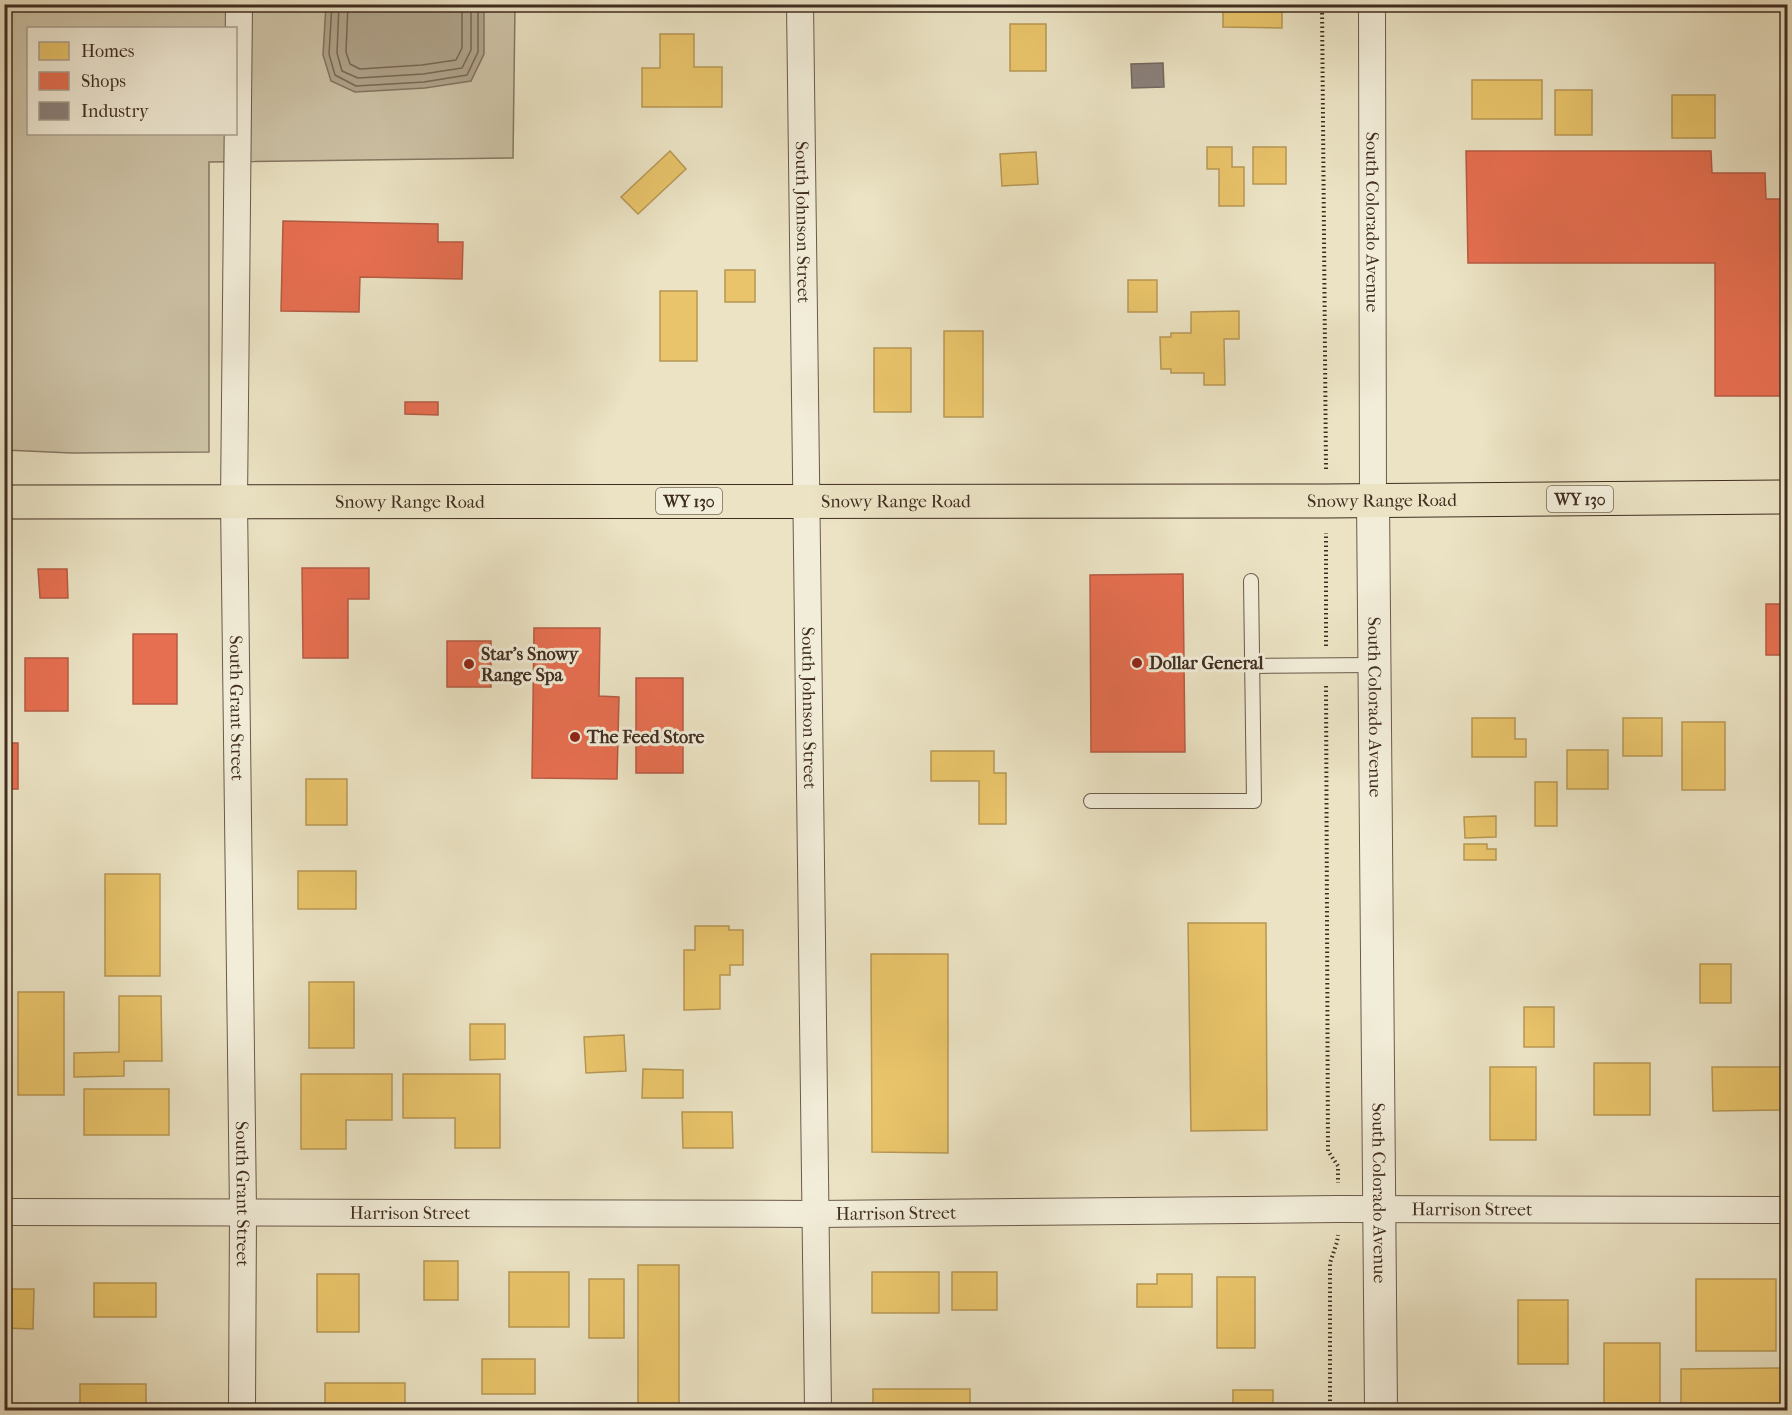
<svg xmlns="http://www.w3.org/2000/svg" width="1792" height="1415" viewBox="0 0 1792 1415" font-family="'IM FELL French Canon',serif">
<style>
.green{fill:#cec4a8;stroke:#877864;stroke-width:1.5;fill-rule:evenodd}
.water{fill:#b1a58d;stroke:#847562;stroke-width:1.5}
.homes{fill:#e9c46a;stroke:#b69754;stroke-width:1.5}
.shops{fill:#e76f51;stroke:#b55b43;stroke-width:1.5}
.industry{fill:#8a817c;stroke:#746861;stroke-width:1.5}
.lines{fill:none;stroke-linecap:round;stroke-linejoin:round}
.shore{stroke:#786957;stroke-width:1.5}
.service-casing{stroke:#6b5a4a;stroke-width:16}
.minor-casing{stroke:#6b5a4a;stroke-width:28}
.tertiary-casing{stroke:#6b5a4a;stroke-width:34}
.primary-casing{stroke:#402d21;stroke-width:35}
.path{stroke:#402d21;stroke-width:4;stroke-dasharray:1.5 3;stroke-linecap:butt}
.service{stroke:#f2edd9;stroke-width:14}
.minor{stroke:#f2edd9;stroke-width:26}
.tertiary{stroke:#f2edd9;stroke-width:32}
.primary{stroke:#ebe3c4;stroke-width:33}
.poi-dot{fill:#8f2418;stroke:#f2edd9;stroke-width:2}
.labels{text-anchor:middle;stroke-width:6;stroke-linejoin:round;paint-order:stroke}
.shield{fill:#f2edd9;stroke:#756758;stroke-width:1.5}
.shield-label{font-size:16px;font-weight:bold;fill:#402d21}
.street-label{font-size:18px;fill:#402d21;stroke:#f2edd9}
.poi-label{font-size:18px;font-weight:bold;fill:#402d21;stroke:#f2edd9;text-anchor:start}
</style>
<rect width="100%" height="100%" fill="#ebe3c4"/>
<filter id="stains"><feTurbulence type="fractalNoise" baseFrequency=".00333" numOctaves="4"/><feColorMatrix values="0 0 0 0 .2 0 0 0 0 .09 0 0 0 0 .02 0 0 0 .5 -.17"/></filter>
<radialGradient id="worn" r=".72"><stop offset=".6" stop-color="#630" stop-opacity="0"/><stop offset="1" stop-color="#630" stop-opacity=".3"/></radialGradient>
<path class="green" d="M5,5H515L513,158L209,162V452L72,453L5,450ZM28,28H236V134H28Z"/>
<polygon class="water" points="326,5 484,5 484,54 471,81 425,88 355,92 331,81 323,55"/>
<g class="homes">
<polygon points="1223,4 1282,4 1282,28 1223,27"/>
<rect x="1617" y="4" width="44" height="5"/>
<rect x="1781" y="4" width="7" height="18"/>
<rect x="1010" y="24" width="36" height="47"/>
<polygon points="660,34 694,34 694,67 722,67 722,107 642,107 642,68 660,68"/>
<rect x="1472" y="80" width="70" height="39"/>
<rect x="1555" y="90" width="37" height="45"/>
<rect x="1672" y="95" width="43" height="43"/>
<polygon points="1207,147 1232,147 1232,167 1244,167 1244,206 1219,206 1219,169 1207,169"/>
<rect x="1253" y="147" width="33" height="37"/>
<polygon points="670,151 686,169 638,214 621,197"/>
<polygon points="1036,152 1038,184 1002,186 1000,154"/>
<rect x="725" y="270" width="30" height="32"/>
<rect x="1128" y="280" width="29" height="32"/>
<rect x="660" y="291" width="37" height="70"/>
<polygon points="1239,311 1239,339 1224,339 1225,385 1204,385 1204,373 1171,373 1171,369 1161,369 1160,337 1171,337 1171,333 1191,333 1191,312"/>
<rect x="944" y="331" width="39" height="86"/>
<rect x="874" y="348" width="37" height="64"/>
<polygon points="1472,718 1515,718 1515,739 1526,739 1526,757 1472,757"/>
<rect x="1623" y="718" width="39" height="38"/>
<rect x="1682" y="722" width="43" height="68"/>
<rect x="1567" y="750" width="41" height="39"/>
<polygon points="931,751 994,751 994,773 1006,773 1006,824 979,824 979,781 931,781"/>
<rect x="306" y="779" width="41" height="46"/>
<rect x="1535" y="782" width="22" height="44"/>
<polygon points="1496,816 1496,837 1465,838 1464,817"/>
<polygon points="1464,844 1487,844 1487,849 1496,849 1496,860 1464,860"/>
<rect x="298" y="871" width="58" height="38"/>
<rect x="105" y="874" width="55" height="102"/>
<polygon points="1188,923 1266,923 1267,1130 1191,1131"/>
<polygon points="695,926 729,926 729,930 743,930 743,965 730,965 730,975 720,975 720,1009 684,1010 684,950 695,950"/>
<polygon points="871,954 948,954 948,1153 872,1152"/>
<rect x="1700" y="964" width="31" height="39"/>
<rect x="309" y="982" width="45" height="66"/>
<rect x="18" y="992" width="46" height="103"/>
<polygon points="119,996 161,996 162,1061 124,1061 124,1076 74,1077 74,1053 119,1052"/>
<rect x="1524" y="1007" width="30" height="40"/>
<polygon points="470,1024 505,1024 505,1059 470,1060"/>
<polygon points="624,1035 626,1071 586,1073 584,1037"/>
<rect x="1594" y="1063" width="56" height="52"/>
<rect x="1490" y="1067" width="46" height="73"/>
<polygon points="1712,1067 1781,1067 1781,1110 1713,1111"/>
<polygon points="643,1069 683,1070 683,1098 642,1098"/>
<polygon points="301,1074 392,1074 392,1120 346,1120 346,1149 301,1149"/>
<polygon points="403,1074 500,1074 500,1148 455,1148 455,1118 403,1118"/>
<rect x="84" y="1089" width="85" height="46"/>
<polygon points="682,1112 732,1112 733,1148 683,1148"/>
<rect x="424" y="1261" width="34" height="39"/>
<rect x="638" y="1265" width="41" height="145"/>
<rect x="509" y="1272" width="60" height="55"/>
<rect x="872" y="1272" width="67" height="41"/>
<rect x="952" y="1272" width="45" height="38"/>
<rect x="317" y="1274" width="42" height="58"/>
<polygon points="1157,1274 1192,1274 1192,1307 1137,1307 1137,1284 1157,1284"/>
<rect x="1217" y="1277" width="38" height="71"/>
<rect x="589" y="1279" width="35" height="59"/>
<rect x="1696" y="1279" width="80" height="72"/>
<rect x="94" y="1283" width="62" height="34"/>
<polygon points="4,1289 34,1289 33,1329 4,1328"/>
<rect x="1518" y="1300" width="50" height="64"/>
<rect x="1604" y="1343" width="56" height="67"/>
<rect x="482" y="1359" width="53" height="35"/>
<polygon points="1788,1368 1788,1410 1681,1410 1681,1369"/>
<rect x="325" y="1383" width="80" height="27"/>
<rect x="80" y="1384" width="66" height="26"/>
<rect x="873" y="1389" width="97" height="21"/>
<rect x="1233" y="1390" width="40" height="20"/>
</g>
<g class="shops">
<polygon points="1466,151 1711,151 1712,173 1765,173 1766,199 1780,199 1781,253 1788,253 1788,396 1715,396 1715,263 1468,263"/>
<polygon points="283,221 438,224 438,242 463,242 462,279 360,277 359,312 281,311"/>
<polygon points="405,402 438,402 438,415 405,414"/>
<polygon points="302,568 369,568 369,599 348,599 348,658 303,658"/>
<polygon points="38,569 67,569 68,598 40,598"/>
<polygon points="1183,574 1185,752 1091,752 1090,575"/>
<rect x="1766" y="604" width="22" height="51"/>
<polygon points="534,628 600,628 599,696 619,697 617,779 532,778"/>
<rect x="133" y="634" width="44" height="70"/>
<rect x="447" y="641" width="44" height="46"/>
<rect x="25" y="658" width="43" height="53"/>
<rect x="636" y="678" width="47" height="95"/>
<rect x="4" y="743" width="14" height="46"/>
</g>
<polygon class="industry" points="1163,63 1164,87 1132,88 1131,64"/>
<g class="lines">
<g class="shore">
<polyline points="332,4 329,54 335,75 356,86 424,82 467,75 478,52 478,4"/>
<polyline points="339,4 337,53 342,71 358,78 423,74 462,68 471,50 471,4"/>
<polyline points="348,4 346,52 350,64 360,69 422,65 456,60 462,48 462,4"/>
</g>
<g class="service-casing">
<g id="service">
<polyline points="1252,666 1375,665"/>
<polyline points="1091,801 1254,801 1251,581"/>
</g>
</g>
<g class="minor-casing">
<g id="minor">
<path id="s1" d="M239,4L234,502L243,1211L242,1410"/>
<path id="s2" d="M800,4L818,1410"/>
<path id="s3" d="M1372,4L1373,500"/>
<path id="s4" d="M4,1212L817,1214L1338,1209L1788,1210"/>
</g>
</g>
<g class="tertiary-casing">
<g id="tertiary">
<path id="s5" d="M1373,500L1381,1410"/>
</g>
</g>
<g class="primary-casing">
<g id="primary">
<path id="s6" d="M4,502L1326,501L1788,497"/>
</g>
</g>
<g class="path">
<polyline points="1322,4 1326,469"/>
<polyline points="1326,646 1326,533"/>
<polyline points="1326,686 1328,1151 1338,1166 1338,1183"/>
<polyline points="1330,1410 1330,1263 1337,1242 1338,1235"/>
</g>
<use href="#service" class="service"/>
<use href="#minor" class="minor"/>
<use href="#tertiary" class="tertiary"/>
<use href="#primary" class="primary"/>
</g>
<g class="poi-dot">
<circle cx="1137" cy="663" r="6"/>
<circle cx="469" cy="664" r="6"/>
<circle cx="575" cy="737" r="6"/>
</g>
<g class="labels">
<g class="shield">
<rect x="1547" y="486" width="66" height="26" rx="4.5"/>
<rect x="656" y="488" width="66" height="26" rx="4.5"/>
</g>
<g class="shield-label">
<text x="1580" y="505">WY 130</text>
<text x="689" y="507">WY 130</text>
</g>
<g class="street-label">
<text dy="6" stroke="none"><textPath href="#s2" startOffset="218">South Johnson Street</textPath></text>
<text dy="6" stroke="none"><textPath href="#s3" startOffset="218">South Colorado Avenue</textPath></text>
<text dy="6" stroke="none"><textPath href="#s6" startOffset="1378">Snowy Range Road</textPath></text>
<text dy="6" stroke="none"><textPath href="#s6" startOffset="406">Snowy Range Road</textPath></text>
<text dy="6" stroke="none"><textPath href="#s6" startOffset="892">Snowy Range Road</textPath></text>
<text dy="6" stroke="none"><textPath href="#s1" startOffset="704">South Grant Street</textPath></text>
<text dy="6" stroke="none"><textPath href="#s2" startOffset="704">South Johnson Street</textPath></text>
<text dy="6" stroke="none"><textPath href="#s5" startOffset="207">South Colorado Avenue</textPath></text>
<text dy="6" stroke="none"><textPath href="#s1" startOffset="1190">South Grant Street</textPath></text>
<text dy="6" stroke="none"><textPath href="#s5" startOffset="693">South Colorado Avenue</textPath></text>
<text dy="6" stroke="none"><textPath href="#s4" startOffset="1468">Harrison Street</textPath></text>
<text dy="6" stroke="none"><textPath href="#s4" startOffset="406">Harrison Street</textPath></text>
<text dy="6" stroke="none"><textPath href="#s4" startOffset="892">Harrison Street</textPath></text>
</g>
<g class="poi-label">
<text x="481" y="660">Star's Snowy<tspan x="481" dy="21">Range Spa</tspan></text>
<text x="1149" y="669">Dollar General</text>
<text x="587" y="743">The Feed Store</text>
</g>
</g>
<rect width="1792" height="1415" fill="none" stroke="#ebe3c4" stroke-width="24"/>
<rect x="6" y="6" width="1780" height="1403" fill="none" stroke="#402d21" stroke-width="3"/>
<rect x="12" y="12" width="1768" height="1391" fill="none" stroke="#402d21" stroke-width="1.5"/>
<rect x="27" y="27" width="210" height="108" fill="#f2edd9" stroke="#aba08f" stroke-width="1.5"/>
<rect x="39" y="42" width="30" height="18" fill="#e9c46a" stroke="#aba08f" stroke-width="1.5"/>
<text x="81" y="57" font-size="18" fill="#402d21">Homes</text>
<rect x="39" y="72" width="30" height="18" fill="#e76f51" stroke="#aba08f" stroke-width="1.5"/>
<text x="81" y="87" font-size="18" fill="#402d21">Shops</text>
<rect x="39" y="102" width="30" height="18" fill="#8a817c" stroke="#aba08f" stroke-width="1.5"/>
<text x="81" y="117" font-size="18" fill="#402d21">Industry</text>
<rect width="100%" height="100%" filter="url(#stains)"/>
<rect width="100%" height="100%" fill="url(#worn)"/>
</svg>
